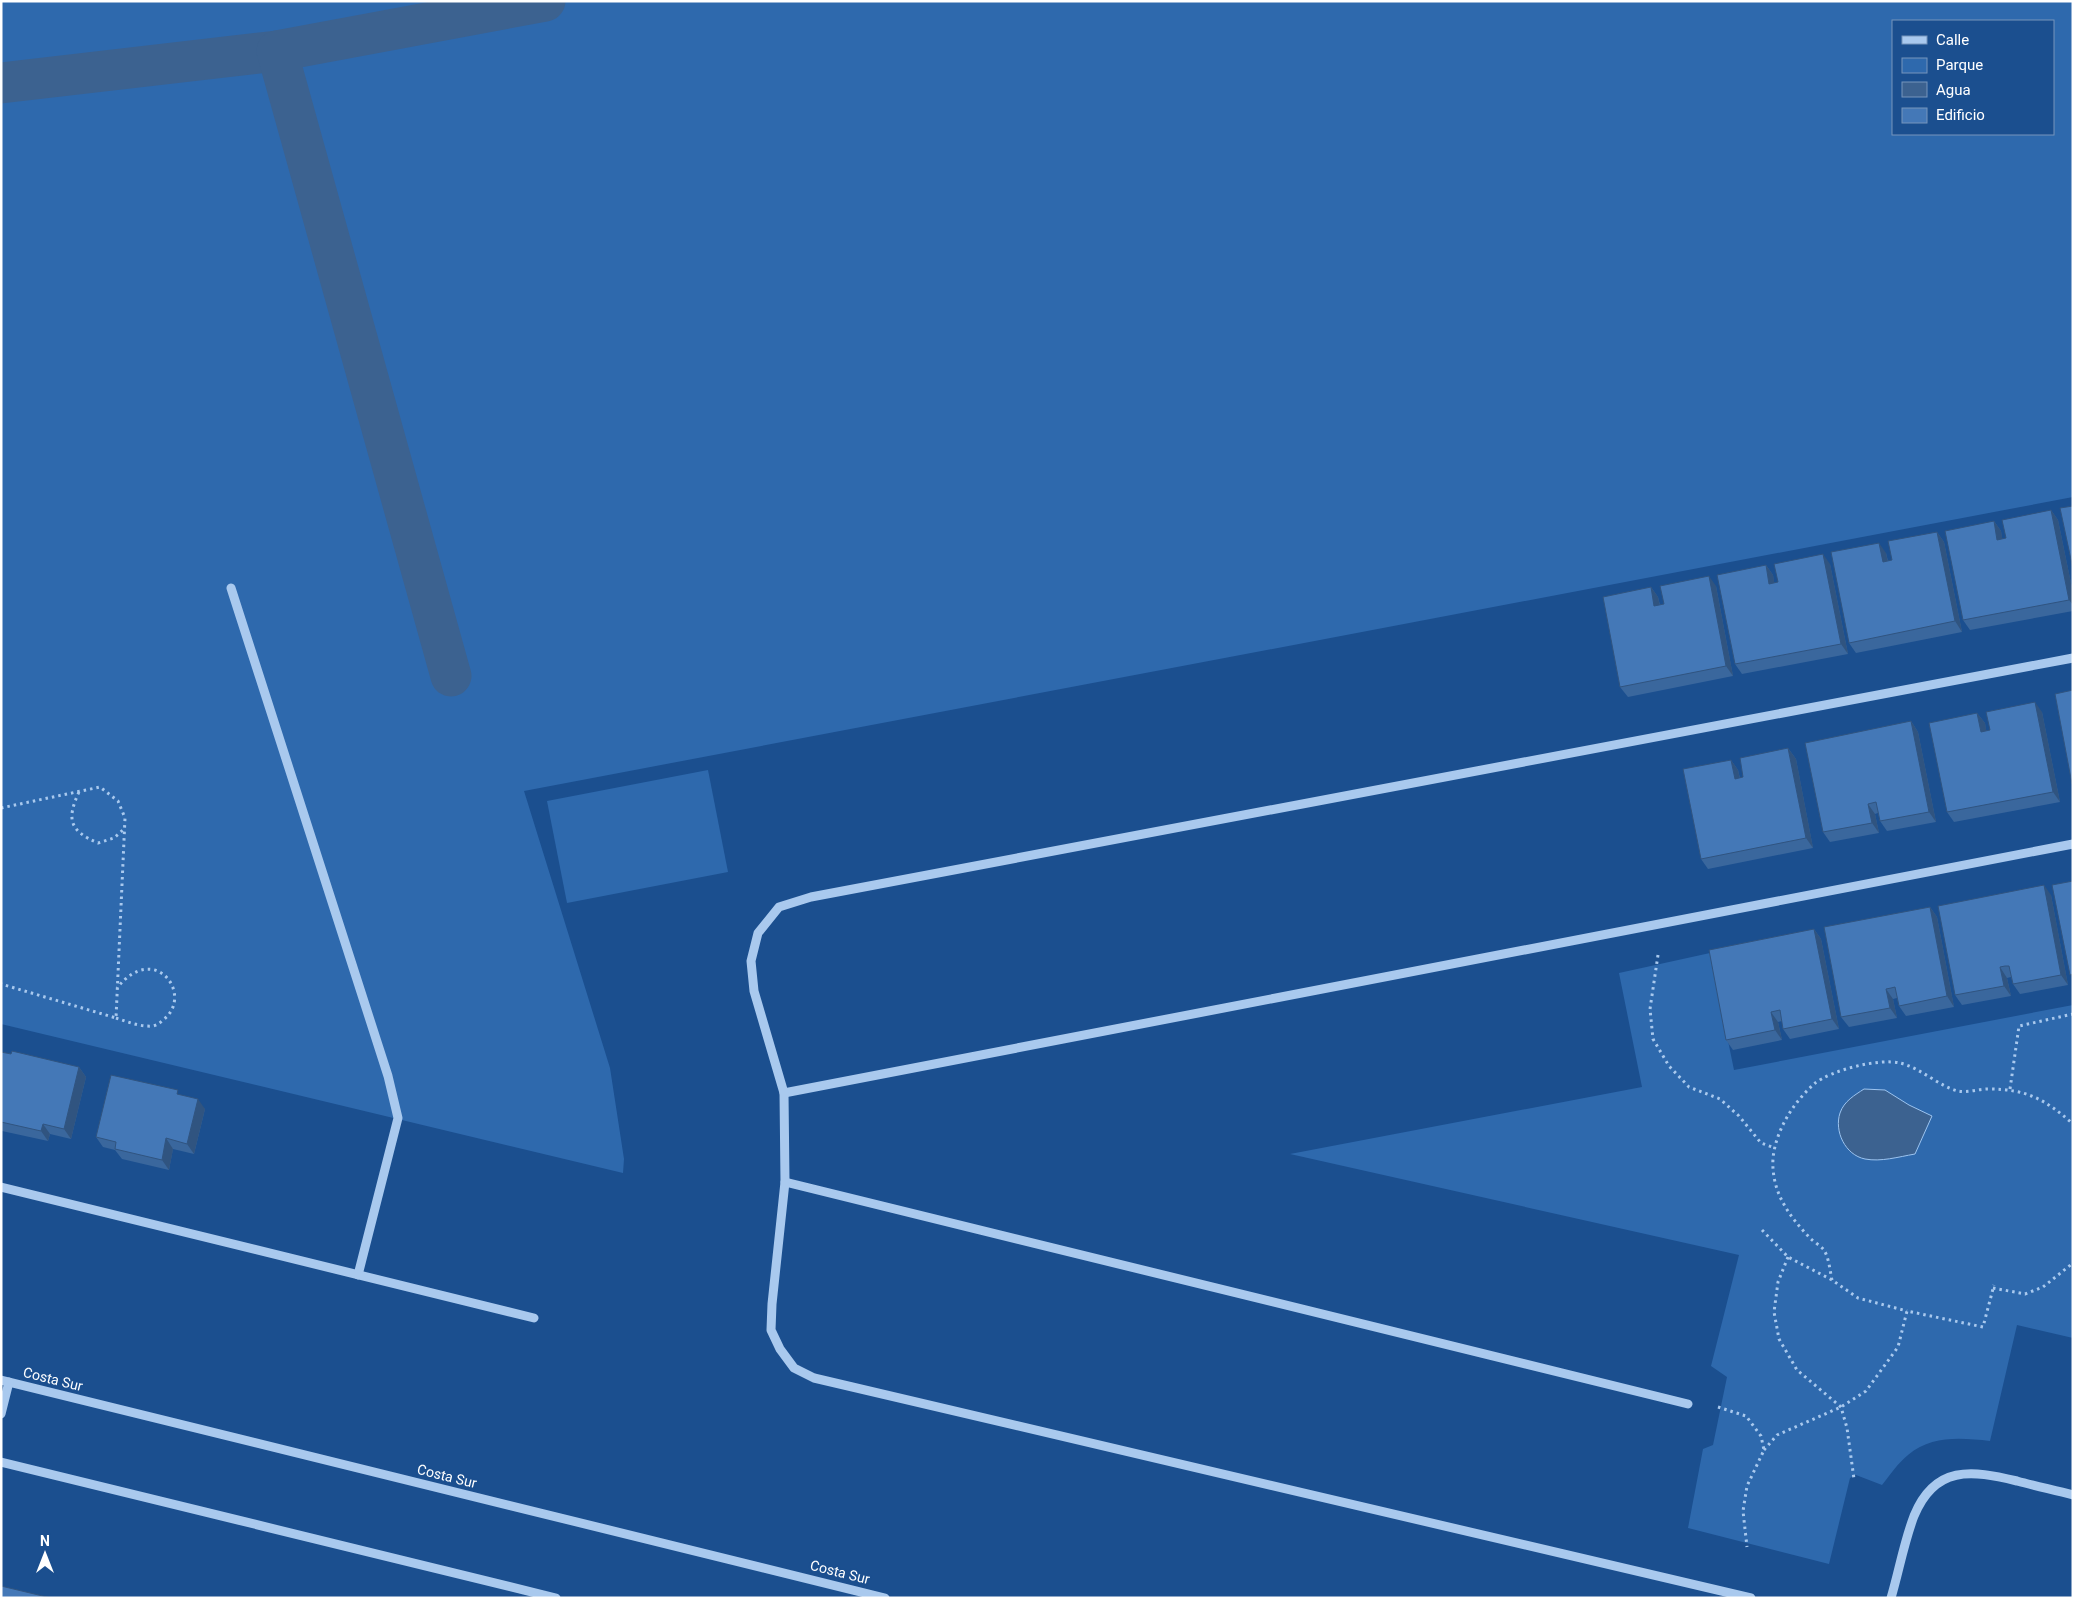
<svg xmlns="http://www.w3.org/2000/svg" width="2074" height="1599" viewBox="0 0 2074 1599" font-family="Roboto,sans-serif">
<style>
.green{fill:#2e69ad;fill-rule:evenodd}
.water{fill:#3c6290;stroke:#9cc4f0}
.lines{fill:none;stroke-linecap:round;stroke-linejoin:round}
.canal{stroke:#3c6290;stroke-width:41}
.path{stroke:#a9c9ee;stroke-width:3;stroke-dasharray:2.5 4;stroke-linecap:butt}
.minor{stroke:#a9c9ee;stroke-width:9}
.wall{fill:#3a679d}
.shaded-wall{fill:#305480}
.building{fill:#4478b7;stroke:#305480}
.labels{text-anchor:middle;stroke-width:4;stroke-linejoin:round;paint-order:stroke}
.street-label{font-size:14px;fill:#fff;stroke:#1b4f8f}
</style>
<rect width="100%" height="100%" fill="#1b4f8f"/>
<g class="green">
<path d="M1,1H2073V497L524,791L610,1068L624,1159L623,1173L1,1024ZM1893,21H2053V134H1893Z"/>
<polygon points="708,770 728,872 567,903 547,801"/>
<path d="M1710,953L1734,1070L2073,1005V1338L2017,1325L1990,1441C1961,1438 1932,1435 1908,1455C1898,1463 1890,1475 1882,1485L1856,1475L1850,1478L1829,1564L1688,1528L1703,1449L1713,1445L1727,1377L1711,1366L1739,1255L1290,1154L1642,1087L1619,973Z"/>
</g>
<path class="water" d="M1864,1089L1885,1090L1909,1105L1932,1116L1915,1154C1898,1157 1881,1162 1865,1159C1845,1155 1834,1131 1840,1113C1844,1101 1855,1095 1864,1089Z"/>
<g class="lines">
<g class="canal">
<polyline points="1,83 277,51"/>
<polyline points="451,676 277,51 545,1"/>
</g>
<g class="path">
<path d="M79,792C66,820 70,831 98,843L114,838L124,829"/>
<polyline points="1,808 100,787 118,801 125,818 116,1018 1,984"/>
<polyline points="1658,955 1650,1009 1653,1039 1669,1066 1689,1087 1720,1099 1739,1116 1761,1143 1775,1148"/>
<path d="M116,1018C128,1022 140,1027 153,1026C157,1025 160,1023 163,1020C195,996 155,940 117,988"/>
<polyline points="2010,1089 2019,1026 2073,1014"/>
<polyline points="1762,1230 1788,1257 1832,1280 1858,1298 1907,1311"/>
<polyline points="1788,1257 1778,1282 1774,1312 1779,1339 1797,1370 1841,1407 1847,1428 1854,1479"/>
<path d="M1832,1280C1830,1271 1829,1258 1824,1250C1821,1246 1814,1242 1810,1238C1788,1215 1771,1191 1773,1158C1776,1130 1793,1103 1814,1084C1831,1070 1879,1058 1900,1063C1921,1068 1940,1087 1958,1091C1967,1093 1979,1089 1988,1089C2026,1089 2045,1099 2073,1124"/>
<polyline points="1993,1288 2025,1294 2043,1287 2073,1263"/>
<polyline points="1718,1407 1746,1416 1761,1436 1764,1450 1747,1486 1743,1511 1747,1547"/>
<polyline points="1764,1450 1777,1435 1841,1407 1866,1391 1898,1347 1907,1311 1983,1327 1994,1285"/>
</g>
<g class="minor">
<polyline points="231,588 388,1076 398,1118 358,1275"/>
<polyline points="784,1093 2073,844"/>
<polyline points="785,1182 1688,1404"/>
<polyline points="1,1187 534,1318"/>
<polyline points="1,1380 885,1598"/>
<polyline points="1,1414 9,1382"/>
<polyline points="1,1462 556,1598"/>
<polyline points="1751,1598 814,1378 794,1368 780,1349 771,1330 772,1304 785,1182 784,1093 754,991 751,961 758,933 779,907 811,897 2073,658"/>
<path d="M1891,1598C1899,1571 1904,1542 1914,1516C1935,1465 1971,1470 2017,1481C2035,1486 2054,1490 2073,1495"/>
</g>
</g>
<g class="wall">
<polygon points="2051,510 2058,520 2073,593 2073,611 1970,630 1963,620 1994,521 2001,531 2002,539 2006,538"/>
<polygon points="1937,532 1944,542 1962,632 1856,653 1849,643 1886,553 1888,561 1892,560"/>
<polygon points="1830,564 1848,654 1742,674 1735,664 1766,565 1773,575 1774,583"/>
<polygon points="1716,586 1733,676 1628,697 1620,687 1651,587 1658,597 1660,605"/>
<polygon points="2042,712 2060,802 1954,822 1947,812 1977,713 1985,723 1986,731"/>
<polygon points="1911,721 1918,732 1936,822 1887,831 1880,821 1878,813 1875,814 1879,833 1830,842 1823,832"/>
<polygon points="1788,748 1796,759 1813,848 1708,869 1701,859 1731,760 1738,770 1740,778 1743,777"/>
<polygon points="2051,895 2068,985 2020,994 2013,984 2011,977 2007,978 2011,996 1962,1005 1955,995"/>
<polygon points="1930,907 1937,917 1954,1007 1906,1016 1899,1006 1897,998 1893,999 1897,1018 1849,1027 1841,1017"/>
<polygon points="1814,929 1821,939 1839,1029 1790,1039 1783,1029 1782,1021 1778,1022 1782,1040 1733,1050 1726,1040"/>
<polygon points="1,1052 79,1067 86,1077 71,1139 50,1134 48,1141 2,1131 1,1130"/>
<polygon points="181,1095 205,1109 194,1154 173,1149 169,1170 122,1159 115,1150 103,1147 96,1137"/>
</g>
<g class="shaded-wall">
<polygon points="2051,510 2058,520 2073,593 2073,605 2069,600"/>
<polygon points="1994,521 2001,531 2004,550 1997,540"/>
<polygon points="1937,532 1944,542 1962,632 1955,621"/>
<polygon points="1879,543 1886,553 1890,572 1883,562"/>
<polygon points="1823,554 1830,564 1848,654 1841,644"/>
<polygon points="1766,565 1773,575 1776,594 1769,584"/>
<polygon points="1709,576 1716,586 1733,676 1726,666"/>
<polygon points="1651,587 1658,597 1662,616 1654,606"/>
<polygon points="2035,702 2042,712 2060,802 2053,792"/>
<polygon points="1977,713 1985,723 1988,742 1981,732"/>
<polygon points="1911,721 1918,732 1936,822 1929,812"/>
<polygon points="1788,748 1796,759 1813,848 1806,838"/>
<polygon points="1731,760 1738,770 1742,789 1735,779"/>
<polygon points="1868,804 1875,814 1879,833 1872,823"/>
<polygon points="2044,885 2051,895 2068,985 2061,975"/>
<polygon points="1930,907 1937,917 1954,1007 1947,996"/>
<polygon points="1814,929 1821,939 1839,1029 1832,1019"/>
<polygon points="2000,967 2007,978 2011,996 2004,986"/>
<polygon points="1886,989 1893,999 1897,1018 1890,1008"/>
<polygon points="1771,1012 1778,1022 1782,1040 1775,1030"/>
<polygon points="79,1067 86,1077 71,1139 64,1129"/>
<polygon points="198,1099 205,1109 194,1154 187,1144"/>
<polygon points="43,1124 50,1134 48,1141 41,1131"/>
<polygon points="166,1138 173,1149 169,1170 162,1160"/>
</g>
<g class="building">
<polygon points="2073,506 2073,569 2060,508"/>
<polygon points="2051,510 2069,600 1963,620 1945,531 1994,521 1997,540 2006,538 2002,520"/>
<polygon points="1937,532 1955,621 1849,643 1831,552 1879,543 1883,562 1892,560 1888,541"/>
<polygon points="1823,554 1841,644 1735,664 1717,575 1766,565 1769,584 1778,582 1774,564"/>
<polygon points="1709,576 1726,666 1620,687 1603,597 1651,587 1654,606 1664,604 1660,586"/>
<polygon points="2073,690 2073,784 2072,784 2055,694"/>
<polygon points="2035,702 2053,792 1947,812 1929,723 1977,713 1981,732 1990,730 1986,712"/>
<polygon points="1911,721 1929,812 1880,821 1876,802 1868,804 1872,823 1823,832 1805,743"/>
<polygon points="1788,748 1806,838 1701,859 1683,769 1731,760 1735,779 1743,777 1740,758"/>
<polygon points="2073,881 2073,974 2070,975 2052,885"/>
<polygon points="2044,885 2061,975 2013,984 2009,966 2005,966 2000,967 2004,986 1955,995 1938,906"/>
<polygon points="1930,907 1947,996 1899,1006 1895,987 1891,988 1886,989 1890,1008 1841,1017 1824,927"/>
<polygon points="1814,929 1832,1019 1783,1029 1780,1010 1771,1012 1775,1030 1726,1040 1709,950"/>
<polygon points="12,1051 79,1067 64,1129 43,1124 41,1131 1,1122 1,1052 11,1054"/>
<polygon points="111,1075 178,1090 177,1094 198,1099 187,1144 166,1138 162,1160 115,1149 116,1142 96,1137"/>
<polygon points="1,1586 51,1598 1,1598"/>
</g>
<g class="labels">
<g class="street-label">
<text transform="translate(53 1379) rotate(14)" y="5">Costa Sur</text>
<text transform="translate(447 1476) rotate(14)" y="5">Costa Sur</text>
<text transform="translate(840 1572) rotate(14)" y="5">Costa Sur</text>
</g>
</g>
<rect width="2074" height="1599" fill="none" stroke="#ffffff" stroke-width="5"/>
<rect x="1892" y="20" width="162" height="115" fill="#1b4f8f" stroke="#7695bc"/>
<rect x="1902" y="36" width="25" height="8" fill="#a9c9ee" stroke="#7695bc"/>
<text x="1936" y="45" font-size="15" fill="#ffffff">Calle</text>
<rect x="1902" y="58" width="25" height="15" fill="#2e69ad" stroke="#7695bc"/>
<text x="1936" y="70" font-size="15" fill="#ffffff">Parque</text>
<rect x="1902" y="82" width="25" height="15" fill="#3c6290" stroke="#7695bc"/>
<text x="1936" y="95" font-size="15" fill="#ffffff">Agua</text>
<rect x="1902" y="108" width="25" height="15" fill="#4478b7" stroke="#7695bc"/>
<text x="1936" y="120" font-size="15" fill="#ffffff">Edificio</text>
<g transform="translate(45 1554)" stroke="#1b4f8f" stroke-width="4" paint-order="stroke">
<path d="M0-4L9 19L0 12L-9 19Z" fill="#ffffff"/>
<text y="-8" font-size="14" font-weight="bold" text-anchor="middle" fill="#ffffff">N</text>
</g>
</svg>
